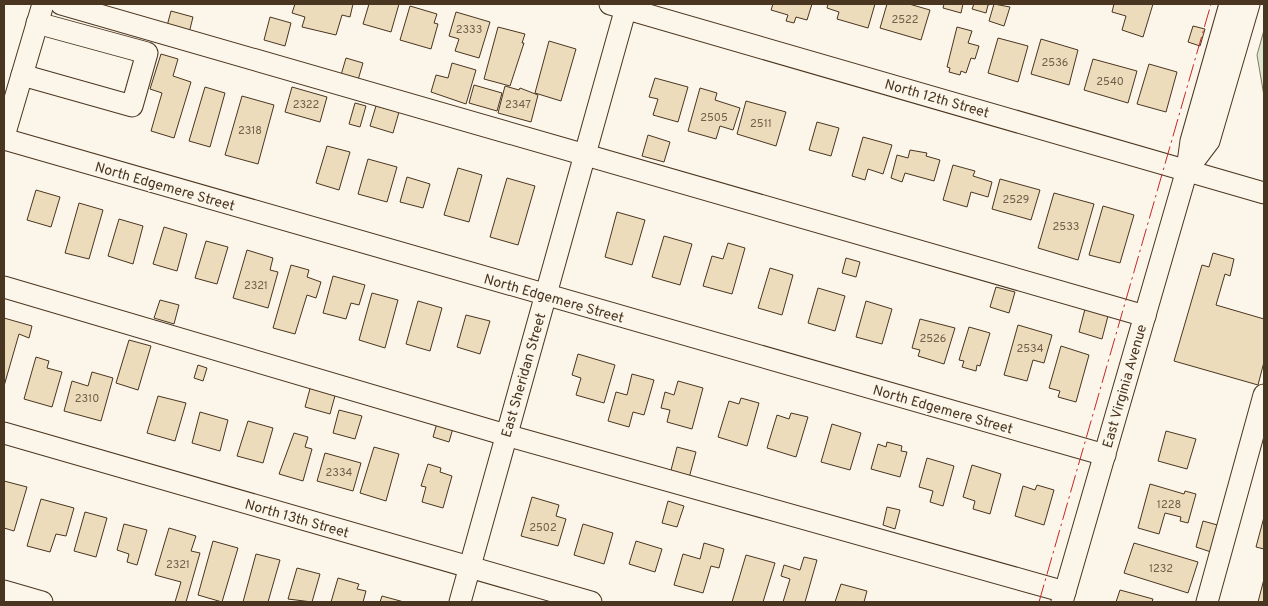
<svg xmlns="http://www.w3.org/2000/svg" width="1268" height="606" viewBox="0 0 1268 606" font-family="Overpass,sans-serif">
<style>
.green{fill:#dce7d0;stroke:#887966}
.building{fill:#ecdcbc;stroke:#4a3520}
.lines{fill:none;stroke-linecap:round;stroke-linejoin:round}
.minor-casing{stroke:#4a3520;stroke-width:23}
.minor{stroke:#fbf6e9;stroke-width:21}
.power{stroke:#c62828;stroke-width:1;stroke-dasharray:18 4 2.5 4;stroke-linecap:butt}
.labels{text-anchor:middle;stroke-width:4;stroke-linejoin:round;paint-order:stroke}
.number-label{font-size:11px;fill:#725f47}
.street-label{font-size:14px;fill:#4a3520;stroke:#fbf6e9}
</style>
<rect width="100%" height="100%" fill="#fbf6e9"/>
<polygon class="green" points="1264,30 1264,96 1257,55"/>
<g class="building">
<polygon points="295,4 353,4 350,17 342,15 336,35 302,27 305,17 292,13"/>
<polygon points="369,4 399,4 391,32 363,24"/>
<polygon points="773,4 812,4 807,20 796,17 794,23 786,21 788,15 771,10"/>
<polygon points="828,4 875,4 868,28 837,19 839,12 827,8"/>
<polygon points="887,4 909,4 930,10 921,40 880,28"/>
<polygon points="944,4 963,4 961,13 943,8"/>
<polygon points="974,4 992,4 988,5 986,13 972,9"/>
<polygon points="994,4 1010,7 1004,26 989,21"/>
<polygon points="1114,4 1153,4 1143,37 1122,30 1126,16 1112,12"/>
<polygon points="410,6 437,14 434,23 438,24 431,49 400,40"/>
<polygon points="171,11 193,17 189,33 167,26"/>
<polygon points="456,12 490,22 479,58 455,51 459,39 449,36"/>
<polygon points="270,17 291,23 285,46 264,40"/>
<polygon points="1193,26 1205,29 1200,46 1188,42"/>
<polygon points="498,27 525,34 522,43 524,43 510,86 484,79"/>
<polygon points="957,27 972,31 968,43 979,46 975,59 971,58 966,73 961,71 960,75 949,72 950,68 947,67"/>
<polygon points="998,38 1028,46 1018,82 988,73"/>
<polygon points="1041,39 1078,50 1069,85 1031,74"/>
<polygon points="549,41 576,49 561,101 535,93"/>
<polygon points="161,54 178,59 173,76 191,82 174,138 151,131 162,93 150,89"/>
<polygon points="346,58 363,63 358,80 341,75"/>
<polygon points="1093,59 1137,71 1128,103 1084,90"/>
<polygon points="452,63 476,70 466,104 431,92 436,75 448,78"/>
<polygon points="1149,64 1177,72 1166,112 1137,104"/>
<polygon points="655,78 688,87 678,122 653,115 658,99 649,97"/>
<polygon points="474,85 502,93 497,111 469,103"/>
<polygon points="505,86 519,90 520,88 538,95 531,122 498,113"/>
<polygon points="205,87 225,93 210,147 189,141"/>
<polygon points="292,87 327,97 320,122 285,112"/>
<polygon points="700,88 717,93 715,100 740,108 733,130 720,126 716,139 688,131"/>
<polygon points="242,96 274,105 258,164 225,155"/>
<polygon points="746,101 786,112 776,146 737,134"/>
<polygon points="355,103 366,106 360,127 349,124"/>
<polygon points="376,106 399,112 393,133 370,126"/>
<polygon points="817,122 839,128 831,156 809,150"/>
<polygon points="648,135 670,142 664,162 642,156"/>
<polygon points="863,137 892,145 883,174 868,169 865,180 852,176"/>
<polygon points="327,146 350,152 339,190 316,183"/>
<polygon points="910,150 927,153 926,156 940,160 934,181 905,173 902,182 891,178 897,155 908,158"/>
<polygon points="368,159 397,167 387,202 358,194"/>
<polygon points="953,165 975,171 973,176 992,182 988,197 971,192 967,207 943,200"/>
<polygon points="458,168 482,175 469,222 444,215"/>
<polygon points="407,177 430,184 423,208 400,202"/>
<polygon points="507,178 535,186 518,245 490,237"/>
<polygon points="1000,179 1040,190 1031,220 992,209"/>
<polygon points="36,190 60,197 51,227 27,220"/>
<polygon points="1054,193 1094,204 1078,260 1038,248"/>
<polygon points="79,203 103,210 89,259 65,253"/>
<polygon points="1103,206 1134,215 1120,263 1089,255"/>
<polygon points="617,212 645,220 632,265 605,257"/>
<polygon points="119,219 143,226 133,264 108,256"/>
<polygon points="164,227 187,234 177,271 153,264"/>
<polygon points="664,236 692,244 680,285 652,277"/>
<polygon points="206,241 228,247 217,284 195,278"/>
<polygon points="728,243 745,248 732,294 703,286 712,256 723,259"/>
<polygon points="247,250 273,258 270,270 278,272 268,308 233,298"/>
<polygon points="1213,253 1234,259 1230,276 1225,274 1216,305 1264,319 1264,362 1258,385 1174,361 1202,265 1209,267"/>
<polygon points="846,258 860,262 856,277 842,273"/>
<polygon points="291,265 309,270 307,277 321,282 316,298 307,295 295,334 273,328"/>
<polygon points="770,268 793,275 782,315 758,308"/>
<polygon points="333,276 365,285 359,305 351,303 346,319 323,313"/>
<polygon points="996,287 1015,292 1009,313 990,307"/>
<polygon points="818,288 845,296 835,331 808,323"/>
<polygon points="372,293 398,300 385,348 359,340"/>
<polygon points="160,300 179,305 174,324 154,318"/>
<polygon points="418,301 442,308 430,351 406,344"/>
<polygon points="866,301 892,309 882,344 856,337"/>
<polygon points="1085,309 1108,316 1102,339 1079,332"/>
<polygon points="466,315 490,321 480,354 457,347"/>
<polygon points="4,318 32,326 29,338 19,334 4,386"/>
<polygon points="920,319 955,328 944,364 918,356 920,350 912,348"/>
<polygon points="1018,325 1052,335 1044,363 1033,360 1027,381 1004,375"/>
<polygon points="969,327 990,333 980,366 977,365 976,371 962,367 964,361 959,360"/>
<polygon points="129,340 151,346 138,390 116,383"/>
<polygon points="1061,346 1089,355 1076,402 1058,397 1060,391 1049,388"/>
<polygon points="578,354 615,365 604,403 576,395 581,378 572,375"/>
<polygon points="36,357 49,361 47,368 62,372 52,407 24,399"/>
<polygon points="198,365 207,368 203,381 194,378"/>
<polygon points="92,372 113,378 101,421 64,411 72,381 88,386"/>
<polygon points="632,374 654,380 644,415 633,412 629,427 608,421 616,392 627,395"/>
<polygon points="678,381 703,388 692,429 667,422 670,410 661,408 665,392 674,395"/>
<polygon points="311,385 336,392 330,414 305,407"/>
<polygon points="158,396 186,403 175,441 147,433"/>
<polygon points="741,398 759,403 747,446 718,437 729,401 739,404"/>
<polygon points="339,410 362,416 355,439 333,433"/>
<polygon points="200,412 228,420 220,451 192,443"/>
<polygon points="791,413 808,417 796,457 767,448 777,415 789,419"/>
<polygon points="248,421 273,428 263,463 237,456"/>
<polygon points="437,423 453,428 449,442 433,437"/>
<polygon points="832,424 861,433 850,470 821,462"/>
<polygon points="1166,431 1196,439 1187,469 1158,461"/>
<polygon points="294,433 308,437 305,447 312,449 303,481 279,474"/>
<polygon points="887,442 902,446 901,451 907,452 900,477 871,469 878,444 886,447"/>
<polygon points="374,447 399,454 386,501 360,493"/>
<polygon points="677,447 696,452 689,478 670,474"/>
<polygon points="325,453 361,463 353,491 317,481"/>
<polygon points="927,458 954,466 943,506 930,502 933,491 919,487"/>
<polygon points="428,464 441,468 440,472 452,476 443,508 422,502 426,487 421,486"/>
<polygon points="972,465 1001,474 990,514 973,509 975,501 963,497"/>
<polygon points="4,481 27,487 14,531 4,528"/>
<polygon points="1150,484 1184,494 1185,491 1196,494 1188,523 1180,521 1181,517 1165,513 1159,534 1138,528"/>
<polygon points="1037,485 1054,490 1044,525 1015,516 1023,486 1035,490"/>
<polygon points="532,497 559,505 556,516 566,519 558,546 521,536"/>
<polygon points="41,499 74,508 66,536 56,534 50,552 27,546"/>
<polygon points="668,501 684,506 677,527 662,523"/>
<polygon points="887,507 900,510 895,529 883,525"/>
<polygon points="85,512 107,518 96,557 74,551"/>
<polygon points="1264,517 1264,549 1256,547"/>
<polygon points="1203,521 1221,526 1214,553 1196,547"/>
<polygon points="124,524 147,530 137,565 127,562 129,554 117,550"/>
<polygon points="583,524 613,533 604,564 574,555"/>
<polygon points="169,528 196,536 191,551 200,553 186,602 175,602 181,582 155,575"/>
<polygon points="213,541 238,548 222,602 198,595"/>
<polygon points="636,541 662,549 655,572 629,564"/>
<polygon points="704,543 724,549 719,568 711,566 703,593 674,585 683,554 700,559"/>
<polygon points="1134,543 1198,562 1188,593 1124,573"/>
<polygon points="256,554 280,560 268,602 243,602"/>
<polygon points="746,555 775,563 763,602 732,602"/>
<polygon points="804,557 817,560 805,602 783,602 790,579 781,576 784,565 800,570"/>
<polygon points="297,568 320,574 312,602 288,599"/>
<polygon points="338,578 359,584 357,589 366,591 363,602 331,602"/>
<polygon points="1264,579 1264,602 1258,602"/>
<polygon points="841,584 867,591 864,602 835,602"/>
<polygon points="1120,590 1153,599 1152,602 1116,602"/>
<polygon points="382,596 404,602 380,602"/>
</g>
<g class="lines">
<g class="minor-casing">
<g id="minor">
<polyline points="61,4 1145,316"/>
<polyline points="610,4 1264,193"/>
<polyline points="22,75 132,106 147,53 37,23"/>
<polyline points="4,136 43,4"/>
<polyline points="4,139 1105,455"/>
<polyline points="1187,170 1209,141 1249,4"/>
<polyline points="4,287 506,435 1065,592"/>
<polyline points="4,433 591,602"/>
<polyline points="4,591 42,602"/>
<polyline points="460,602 627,4"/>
<polyline points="1062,602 1187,170 1191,141 1230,4"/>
<polyline points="1207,602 1264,395"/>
</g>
</g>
<use href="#minor" class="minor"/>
<polyline class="power" points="1039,602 1211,4"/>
</g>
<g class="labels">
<g class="number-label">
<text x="905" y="23">2522</text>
<text x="469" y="33">2333</text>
<text x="1055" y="66">2536</text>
<text x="1110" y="85">2540</text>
<text x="306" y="108">2322</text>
<text x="518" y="108">2347</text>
<text x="714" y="121">2505</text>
<text x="761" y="127">2511</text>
<text x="250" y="134">2318</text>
<text x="1016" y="203">2529</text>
<text x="1066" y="230">2533</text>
<text x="256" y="289">2321</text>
<text x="933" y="342">2526</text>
<text x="1030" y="352">2534</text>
<text x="87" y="402">2310</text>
<text x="339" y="476">2334</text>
<text x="1169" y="508">1228</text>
<text x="543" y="531">2502</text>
<text x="178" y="568">2321</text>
<text x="1161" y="572">1232</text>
</g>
<g class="street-label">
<text transform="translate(937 98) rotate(16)" y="5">North 12th Street</text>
<text transform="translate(165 186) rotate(16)" y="5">North Edgemere Street</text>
<text transform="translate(554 298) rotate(16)" y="5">North Edgemere Street</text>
<text transform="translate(523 375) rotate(-74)" y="5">East Sheridan Street</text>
<text transform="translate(1124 386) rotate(-74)" y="5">East Virginia Avenue</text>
<text transform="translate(943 409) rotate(16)" y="5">North Edgemere Street</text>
<text transform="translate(297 518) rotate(16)" y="5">North 13th Street</text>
</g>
</g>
<rect width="1268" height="606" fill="none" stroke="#4a3520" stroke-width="10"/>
</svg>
